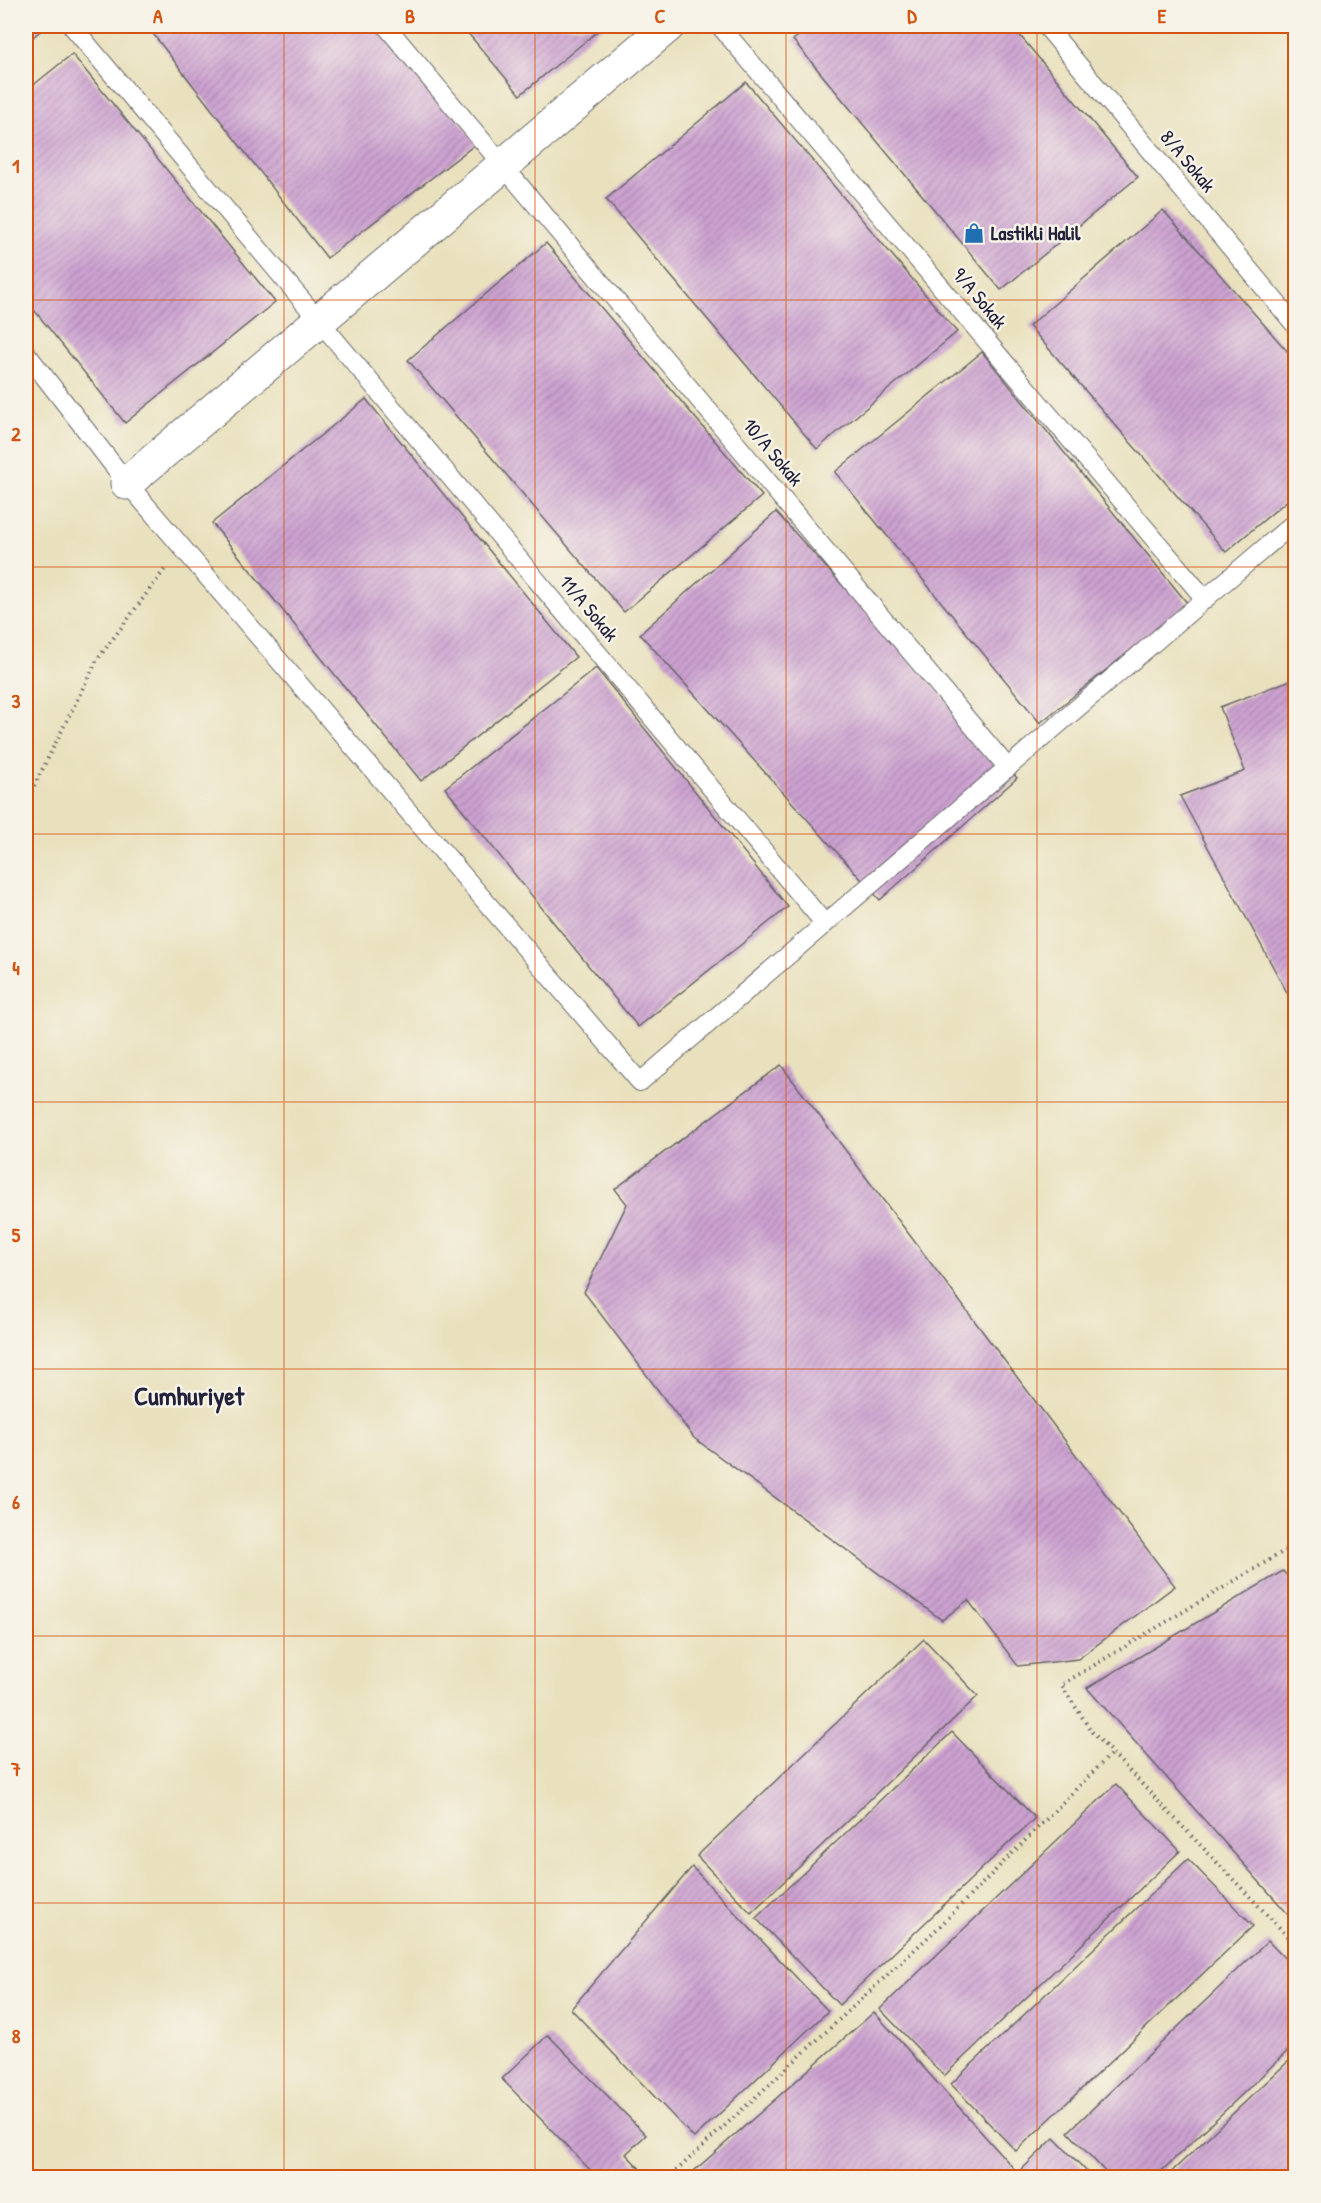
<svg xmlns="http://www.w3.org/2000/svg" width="1321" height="2203" viewBox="0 0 1321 2203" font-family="'Patrick Hand',sans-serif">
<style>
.building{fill:url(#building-hatch)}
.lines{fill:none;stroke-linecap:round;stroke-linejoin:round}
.service-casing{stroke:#686569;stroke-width:20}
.minor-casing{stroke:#686569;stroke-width:35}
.path{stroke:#686569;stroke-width:4;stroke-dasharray:1.5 4.5;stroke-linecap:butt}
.service{stroke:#fff;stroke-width:18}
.minor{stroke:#fff;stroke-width:33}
.grid{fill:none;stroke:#d45411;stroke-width:1.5;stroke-opacity:0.55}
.labels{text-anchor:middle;stroke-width:5;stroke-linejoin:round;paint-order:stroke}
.street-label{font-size:20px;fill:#22223b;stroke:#f7f3e8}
.poi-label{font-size:20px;font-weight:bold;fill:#22223b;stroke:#f7f3e8;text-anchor:start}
.district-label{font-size:26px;font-weight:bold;fill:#22223b;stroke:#f7f3e8}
.neatline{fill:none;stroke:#d45411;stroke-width:2}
.grid-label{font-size:20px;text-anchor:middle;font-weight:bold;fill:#d45411}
</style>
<defs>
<pattern id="building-hatch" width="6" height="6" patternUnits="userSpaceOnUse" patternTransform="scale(1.5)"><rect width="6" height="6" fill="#cda2d1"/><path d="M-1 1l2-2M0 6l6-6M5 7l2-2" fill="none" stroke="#a684ab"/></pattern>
</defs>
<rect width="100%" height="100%" fill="#f7f3e8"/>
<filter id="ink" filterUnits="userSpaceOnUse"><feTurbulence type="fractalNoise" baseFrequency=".0167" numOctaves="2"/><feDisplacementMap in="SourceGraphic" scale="12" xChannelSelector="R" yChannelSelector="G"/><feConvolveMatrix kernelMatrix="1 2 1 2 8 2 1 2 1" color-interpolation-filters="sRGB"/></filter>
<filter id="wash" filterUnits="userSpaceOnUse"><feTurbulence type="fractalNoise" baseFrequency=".008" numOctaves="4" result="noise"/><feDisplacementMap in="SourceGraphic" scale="24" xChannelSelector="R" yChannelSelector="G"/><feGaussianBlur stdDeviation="1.35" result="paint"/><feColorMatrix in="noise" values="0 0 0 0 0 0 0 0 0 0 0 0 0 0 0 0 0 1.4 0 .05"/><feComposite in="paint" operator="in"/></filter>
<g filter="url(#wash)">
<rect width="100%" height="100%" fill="#e9e1be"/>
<g id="blocks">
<g class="building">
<polygon points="26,26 44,26 45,27 26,43"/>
<polygon points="147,26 385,26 477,143 327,258"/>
<polygon points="462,26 604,26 520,95"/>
<polygon points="811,26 1012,26 1138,177 1001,290 793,40"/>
<polygon points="72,54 275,302 125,423 26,300 26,91"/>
<polygon points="746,82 957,332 817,449 606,199"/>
<polygon points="1163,210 1296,361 1296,493 1226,552 1029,326"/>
<polygon points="546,243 762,496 624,612 408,360"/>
<polygon points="982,352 1188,604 1040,723 835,472"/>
<polygon points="366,399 576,657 421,781 212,523"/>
<polygon points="776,512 1017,778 880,900 640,634"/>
<polygon points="596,668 788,907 638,1027 445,788"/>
<polygon points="1296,678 1296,1009 1180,796 1245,771 1220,707"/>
<polygon points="781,1065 1175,1586 1078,1659 1018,1666 968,1600 942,1620 694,1438 584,1292 627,1204 615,1189"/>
<polygon points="1283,1571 1296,1587 1296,1923 1087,1688"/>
<polygon points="924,1639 978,1696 751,1913 697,1856"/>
<polygon points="952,1732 1035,1818 839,2005 756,1918"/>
<polygon points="1116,1784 1180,1851 944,2076 880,2009"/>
<polygon points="1188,1859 1253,1926 1016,2151 951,2084"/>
<polygon points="692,1867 828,2011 694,2138 571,2009"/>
<polygon points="1268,1941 1296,1970 1296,2043 1154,2178 1111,2178 1068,2132"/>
<polygon points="874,2012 1015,2170 1006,2178 686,2178"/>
<polygon points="548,2035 646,2135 626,2154 644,2173 639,2178 598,2178 502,2079"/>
<polygon points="1296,2054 1296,2178 1165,2178"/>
<polygon points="1054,2138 1093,2178 1013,2178"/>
</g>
</g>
</g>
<g filter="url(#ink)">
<use href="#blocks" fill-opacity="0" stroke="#686569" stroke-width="1.5"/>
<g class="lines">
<g class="service-casing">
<g id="service">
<polyline points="72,26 825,924"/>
<polyline points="386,26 1008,768"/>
<polyline points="720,26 1205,599"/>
<polyline points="1046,26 1296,326"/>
<polyline points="26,353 127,483 640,1082 1296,521"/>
</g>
</g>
<g class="minor-casing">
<polyline id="minor" points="127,483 668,26"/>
</g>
<g class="path">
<polyline points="26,802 97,660 165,569"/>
<polyline points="1296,1544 1061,1685 1092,1732 1296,1945"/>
<polyline points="676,2171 939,1927 1112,1753"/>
</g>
<use href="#service" class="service"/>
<use href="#minor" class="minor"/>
</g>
</g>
<path class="grid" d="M284,26V2178M535,26V2178M786,26V2178M1037,26V2178M26,300H1296M26,567H1296M26,834H1296M26,1102H1296M26,1369H1296M26,1636H1296M26,1903H1296"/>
<defs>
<g id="shop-bare" transform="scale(1.62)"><path d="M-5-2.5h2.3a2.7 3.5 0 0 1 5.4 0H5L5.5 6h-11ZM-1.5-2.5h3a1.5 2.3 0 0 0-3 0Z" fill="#1f6fb2" stroke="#f7f3e8" stroke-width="2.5" paint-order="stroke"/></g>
</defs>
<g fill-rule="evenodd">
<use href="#shop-bare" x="974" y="233"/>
</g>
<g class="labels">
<g class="street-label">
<text transform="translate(1188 161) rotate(50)" y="7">8/A Sokak</text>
<text transform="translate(980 298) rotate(50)" y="7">9/A Sokak</text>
<text transform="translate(773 452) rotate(50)" y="7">10/A Sokak</text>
<text transform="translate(589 608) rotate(50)" y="7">11/A Sokak</text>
</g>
<g class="poi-label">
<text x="991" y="240">Lastikli Halil</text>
</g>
<g class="district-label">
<text x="189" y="1405">Cumhuriyet</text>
</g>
</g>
<rect width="1321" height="2203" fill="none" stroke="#f7f3e8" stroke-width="66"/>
<rect x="33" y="33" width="1255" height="2137" class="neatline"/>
<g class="grid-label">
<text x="158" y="23">A</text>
<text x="410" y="23">B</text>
<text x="660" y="23">C</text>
<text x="912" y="23">D</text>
<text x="1162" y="23">E</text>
<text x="16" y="173">1</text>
<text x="16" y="441">2</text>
<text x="16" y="708">3</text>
<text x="16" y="975">4</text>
<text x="16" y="1242">5</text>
<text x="16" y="1509">6</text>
<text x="16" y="1776">7</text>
<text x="16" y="2043">8</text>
</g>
</svg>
